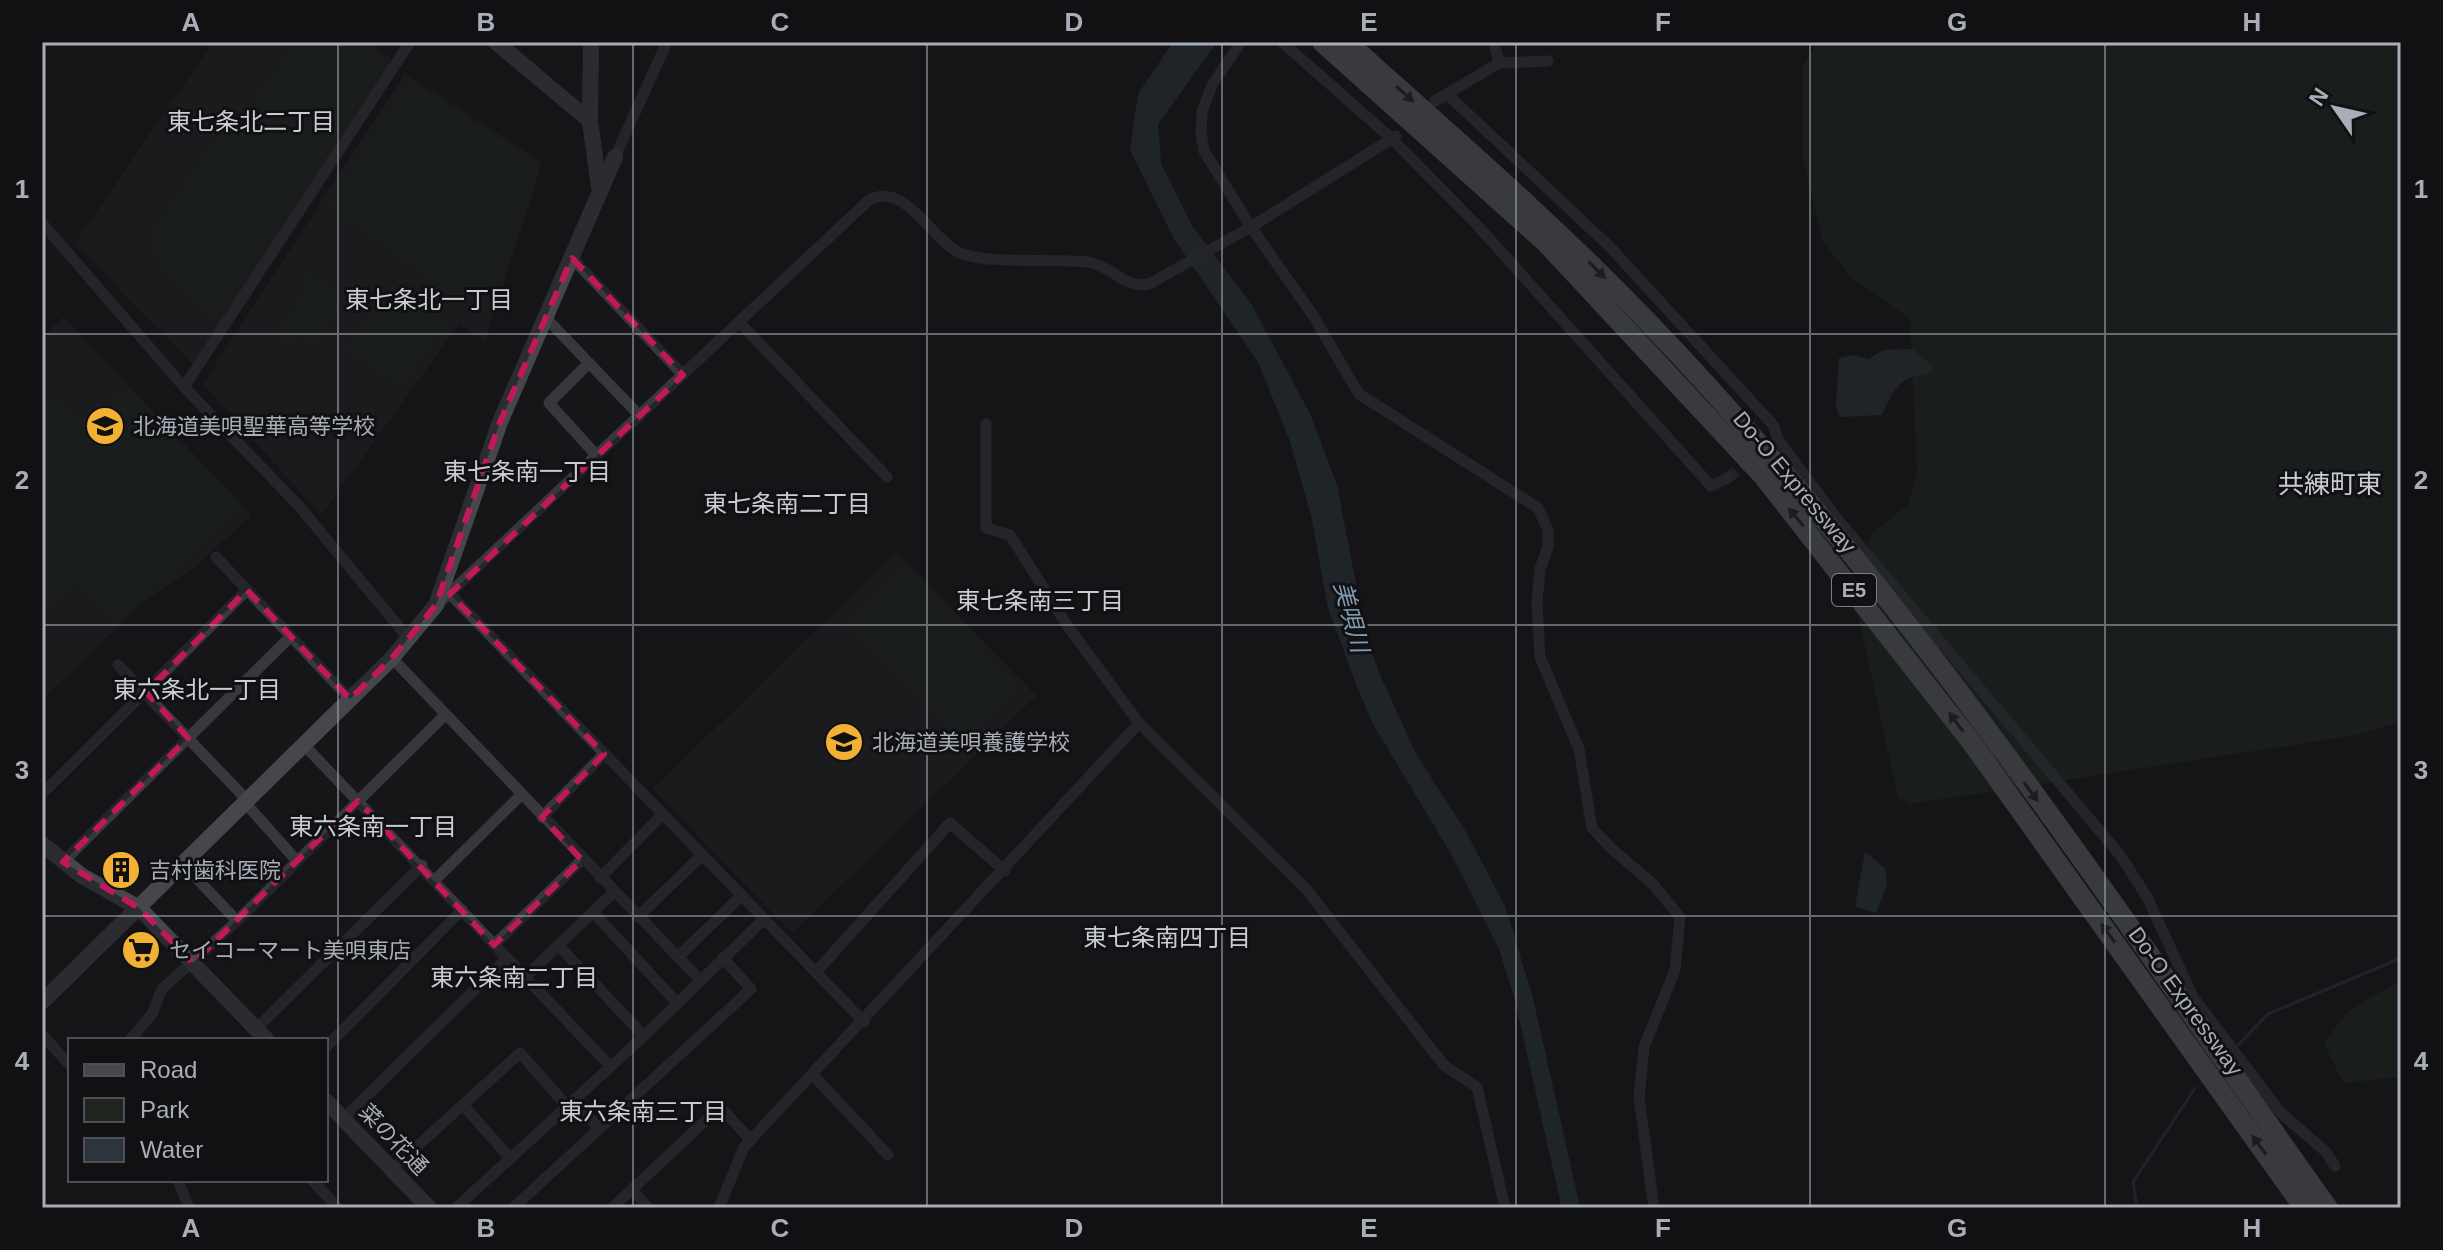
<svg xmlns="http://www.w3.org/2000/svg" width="2443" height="1250" viewBox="0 0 2443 1250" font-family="Helvetica,'Noto Sans JP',sans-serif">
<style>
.built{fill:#222225}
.green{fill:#1e261f}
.water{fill:#2c353c}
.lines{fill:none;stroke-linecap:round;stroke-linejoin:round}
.stream{stroke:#2c353c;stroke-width:3}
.river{stroke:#2c353c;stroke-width:18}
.street-tunnel{stroke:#333438;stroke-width:11;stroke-dasharray:11 5.5;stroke-linecap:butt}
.street{stroke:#37383d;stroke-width:11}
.secondary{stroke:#45474d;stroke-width:16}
.highway{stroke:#63666e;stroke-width:20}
.oneway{fill:#26262a}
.marked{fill:none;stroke:#c2185b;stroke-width:6;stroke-dasharray:16 10;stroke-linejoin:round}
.grid{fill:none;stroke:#a8adb8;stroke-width:2;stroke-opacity:0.55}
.labels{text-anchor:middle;stroke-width:6;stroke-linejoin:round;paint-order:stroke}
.shield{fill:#111113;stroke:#7b7e86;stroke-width:2}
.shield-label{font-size:20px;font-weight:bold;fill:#a8adb8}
.poi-label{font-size:22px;fill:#a8adb8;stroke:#111113;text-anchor:start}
.street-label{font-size:22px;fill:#a8adb8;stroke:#111113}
.neighbourhood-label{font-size:24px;fill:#c9ccd4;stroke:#111113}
.water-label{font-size:24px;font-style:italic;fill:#7f9bb3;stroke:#111113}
.quarter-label{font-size:26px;fill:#c9ccd4;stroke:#111113}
.neatline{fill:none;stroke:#a8adb8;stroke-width:3}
.grid-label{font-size:26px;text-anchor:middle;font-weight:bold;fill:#a8adb8}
</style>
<rect width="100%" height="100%" fill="#161618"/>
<g class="built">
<polygon points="213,42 368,42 392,60 193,365 75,243"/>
<polygon points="405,73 542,163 485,341 459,324 321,515 203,384"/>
<polygon points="63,317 252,515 189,572 142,603 42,700 42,338"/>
<polygon points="897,552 1036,696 792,933 653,789"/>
</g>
<g class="green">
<polygon points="296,42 357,42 385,62 213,319 161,266 151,236 233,114 243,121"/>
<polygon points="1818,42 2401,42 2401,721 2357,735 1910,804 1898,797 1854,596 1871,534 1908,505 1917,470 1910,319 1851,277 1823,242 1802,156 1802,67"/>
<polygon points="410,82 537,162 487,316 329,206"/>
<polygon points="307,274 334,292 341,282 346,285 336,300 342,304 314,345 296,333 289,343 278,335 309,288 301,282"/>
<polygon points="392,284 446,320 401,386 348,350"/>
<polygon points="127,389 240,507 117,621 78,580 42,613 42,408 52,397 83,430"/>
<polygon points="906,568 1018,684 962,738 850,622"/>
<polygon points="2401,980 2401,1077 2343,1083 2324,1043 2348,1011"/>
</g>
<g class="water">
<polygon points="1173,42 1217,42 1158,124 1161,163 1192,226 1252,305 1310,414 1337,485 1366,636 1380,675 1416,754 1466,832 1505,906 1515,937 1498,947 1450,852 1373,724 1358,689 1328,608 1311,515 1290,441 1258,362 1173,237 1130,150 1138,94"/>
<path d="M1913,349L1935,369C1928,375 1925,374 1916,376C1896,381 1890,398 1882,415L1840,417L1836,407L1839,358L1853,355L1868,359L1883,350Z"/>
<polygon points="1865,852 1885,868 1887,885 1876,913 1855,907"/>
</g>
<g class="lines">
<g class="stream">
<polyline points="2236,1047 2268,1014 2401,958"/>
<polyline points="2137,1208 2133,1182 2195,1088"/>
</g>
<polyline class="river" points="1499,919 1523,995 1571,1208"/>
<polyline class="street-tunnel" points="1728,478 1752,458"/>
<g class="street">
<polyline points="1241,42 1212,85 1202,112 1201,132 1204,151 1251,227 1312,314 1359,394 1538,508 1548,530 1548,547 1540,569 1537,603 1540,657 1579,749 1592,828 1612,849 1653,884 1680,917 1675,970 1644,1047 1639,1098 1654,1208"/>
<polyline points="1282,42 1391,138 1478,226 1711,486 1728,478"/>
<polyline points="1494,42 1499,63"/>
<polyline points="1447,94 1610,247 1774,426 1777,438 1839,521 2120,855 2147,897 2193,997 2281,1113 2325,1151 2335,1166"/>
<polyline points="1435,101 1499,63 1548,61"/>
<polyline points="615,157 667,42"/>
<polyline points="42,223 184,387 299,506 409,639"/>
<polyline points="572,258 683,375"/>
<polyline points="546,318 589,363"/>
<polyline points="739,322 887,477"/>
<polyline points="184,387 410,42"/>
<polyline points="986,424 986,528 1010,535 1069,628 1139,723 1306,889 1432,1050 1445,1066 1477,1087 1505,1208"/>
<polyline points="597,456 549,403 589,363 640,416"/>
<polyline points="216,557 350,699"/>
<polyline points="450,594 864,1022"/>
<path d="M439,603L869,200C905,181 929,237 958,252C983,265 1055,258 1087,262C1112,265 1123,289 1149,284L1251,227L1396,136"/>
<polyline points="392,658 701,981"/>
<polyline points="118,665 247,800 247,805 297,861"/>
<polyline points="304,745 610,1066"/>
<polyline points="42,794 247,590"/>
<polyline points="542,817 604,754"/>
<polyline points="63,862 290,637"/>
<polyline points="183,864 237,921"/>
<polyline points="600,878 663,814"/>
<polyline points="435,880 521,795"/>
<polyline points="593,912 678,1004"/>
<polyline points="638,917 702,855"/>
<polyline points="494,945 582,860"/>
<polyline points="558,945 644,1036"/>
<polyline points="678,957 742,895"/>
<polyline points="816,972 950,823 1005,871"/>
<polyline points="525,977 614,892"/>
<polyline points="256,1029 422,865"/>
<polyline points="42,1035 70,1065"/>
<polyline points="130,1040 152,1014 162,989 237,921 445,715"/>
<polyline points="326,1047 462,910"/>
<polyline points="813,1075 888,1155"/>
<polyline points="573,1100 600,1129"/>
<polyline points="463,1105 510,1158"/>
<polyline points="344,1118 507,958"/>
<polyline points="392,1169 520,1053 567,1106"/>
<polyline points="178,1180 189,1208"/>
<polyline points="312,1180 338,1208"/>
<polyline points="632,1190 648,1208"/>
<polyline points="456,1208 644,1036 764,919"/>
<polyline points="513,1208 751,989 723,958"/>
<polyline points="612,1208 720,1107 751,1140"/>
<polyline points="719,1208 744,1147 1139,723"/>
</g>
<g class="secondary">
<polyline points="496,42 590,121"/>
<polyline points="591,42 590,121 599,187"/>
<polyline points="42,844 82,876 139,908 267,1040"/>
<polyline points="42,1002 392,658 436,605 500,422 615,157"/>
<polyline points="326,1101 429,1208"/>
</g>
<g class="highway">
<polyline points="1322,42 1545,242 1763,476 1972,743 2304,1208"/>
<path d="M1347,42C1448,133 1551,221 1645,319C1905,588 2112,905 2328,1208"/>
</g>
</g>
<defs><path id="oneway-solid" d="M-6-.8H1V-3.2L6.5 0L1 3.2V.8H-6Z" transform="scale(2)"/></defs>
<g class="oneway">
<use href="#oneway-solid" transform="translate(1405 94) rotate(42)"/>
<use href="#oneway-solid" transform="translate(1597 270) rotate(45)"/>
<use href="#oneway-solid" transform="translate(1796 517) rotate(-129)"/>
<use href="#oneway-solid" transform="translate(1956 722) rotate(-127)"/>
<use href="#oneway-solid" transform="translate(2031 792) rotate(54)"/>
<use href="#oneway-solid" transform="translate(2108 933) rotate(-126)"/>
<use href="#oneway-solid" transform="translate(2259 1145) rotate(-126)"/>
</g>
<path d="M0 0H2443V1250H0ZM572,258L683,375L450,594L604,754L542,817L582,860L494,945L358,801L193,963L139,908L63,862L188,738L146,692L247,590L350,699L392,658L436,605L500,422Z" fill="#161618" fill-opacity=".55" fill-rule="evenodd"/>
<path class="marked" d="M572,258L683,375L450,594L604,754L542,817L582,860L494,945L358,801L193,963L139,908L63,862L188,738L146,692L247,590L350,699L392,658L436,605L500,422Z"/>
<path class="grid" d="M338,42V1208M633,42V1208M927,42V1208M1222,42V1208M1516,42V1208M1810,42V1208M2105,42V1208M42,334H2401M42,625H2401M42,916H2401"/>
<defs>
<g id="school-disc" transform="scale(2)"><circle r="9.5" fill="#f2b134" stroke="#111113"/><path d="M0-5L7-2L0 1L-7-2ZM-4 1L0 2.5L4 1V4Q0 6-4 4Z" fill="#111"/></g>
<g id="building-disc" transform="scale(2)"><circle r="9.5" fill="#f2b134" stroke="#111113"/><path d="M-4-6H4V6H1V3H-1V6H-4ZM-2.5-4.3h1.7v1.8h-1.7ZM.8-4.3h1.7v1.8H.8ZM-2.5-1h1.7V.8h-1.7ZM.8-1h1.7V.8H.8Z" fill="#111"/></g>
<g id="supermarket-disc" transform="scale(2)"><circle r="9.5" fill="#f2b134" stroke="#111113"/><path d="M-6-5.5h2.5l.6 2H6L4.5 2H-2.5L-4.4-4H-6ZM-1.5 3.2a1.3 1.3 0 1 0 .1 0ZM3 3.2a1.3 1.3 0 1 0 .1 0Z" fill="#111"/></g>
</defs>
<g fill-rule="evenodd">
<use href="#school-disc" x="105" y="426"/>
<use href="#school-disc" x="844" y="742"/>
<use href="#building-disc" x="121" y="870"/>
<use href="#supermarket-disc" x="141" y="950"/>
</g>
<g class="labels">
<rect class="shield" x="1832" y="574" width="44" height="32" rx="6"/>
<g class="shield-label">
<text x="1854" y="597">E5</text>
</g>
<g class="poi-label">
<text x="133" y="434">北海道美唄聖華高等学校</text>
<text x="872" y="750">北海道美唄養護学校</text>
<text x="149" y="878">吉村歯科医院</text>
<text x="169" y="958">セイコーマート美唄東店</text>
</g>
<g class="street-label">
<text transform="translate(1795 482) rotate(50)" y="8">Do-O Expressway</text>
<text transform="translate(2186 1001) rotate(54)" y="8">Do-O Expressway</text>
<text transform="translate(394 1139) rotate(46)" y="8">菜の花通</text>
</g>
<g class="neighbourhood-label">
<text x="251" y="130">東七条北二丁目</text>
<text x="429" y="308">東七条北一丁目</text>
<text x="527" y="480">東七条南一丁目</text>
<text x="787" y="512">東七条南二丁目</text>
<text x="1040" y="609">東七条南三丁目</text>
<text x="197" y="698">東六条北一丁目</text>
<text x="373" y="835">東六条南一丁目</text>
<text x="1167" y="946">東七条南四丁目</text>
<text x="514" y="986">東六条南二丁目</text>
<text x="643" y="1120">東六条南三丁目</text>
</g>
<g class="water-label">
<text transform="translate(1351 617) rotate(75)" y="8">美唄川</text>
</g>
<g class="quarter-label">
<text x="2330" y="493">共練町東</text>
</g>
</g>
<rect width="2443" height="1250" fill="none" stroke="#111113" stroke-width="88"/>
<rect x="68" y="1038" width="260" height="144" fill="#111113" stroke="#4d4f55" stroke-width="2"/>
<rect x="84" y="1064" width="40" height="12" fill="#45474d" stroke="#4d4f55" stroke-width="2"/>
<text x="140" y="1078" font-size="24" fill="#a8adb8">Road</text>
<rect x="84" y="1098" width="40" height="24" fill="#1e261f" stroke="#4d4f55" stroke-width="2"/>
<text x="140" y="1118" font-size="24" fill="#a8adb8">Park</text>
<rect x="84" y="1138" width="40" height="24" fill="#2c353c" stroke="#4d4f55" stroke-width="2"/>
<text x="140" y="1158" font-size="24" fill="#a8adb8">Water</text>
<g transform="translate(2335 108) rotate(304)" stroke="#111113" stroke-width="6" paint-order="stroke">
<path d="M0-6L14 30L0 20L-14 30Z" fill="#a8adb8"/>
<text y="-12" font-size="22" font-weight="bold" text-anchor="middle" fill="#a8adb8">N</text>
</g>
<rect x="44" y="44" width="2355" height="1162" class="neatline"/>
<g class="grid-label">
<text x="191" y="31">A</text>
<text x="486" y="31">B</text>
<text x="780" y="31">C</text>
<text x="1074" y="31">D</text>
<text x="1369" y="31">E</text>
<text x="1663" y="31">F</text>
<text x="1957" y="31">G</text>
<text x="2252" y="31">H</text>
<text x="22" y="198">1</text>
<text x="2421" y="198">1</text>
<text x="22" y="489">2</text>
<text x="2421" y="489">2</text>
<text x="22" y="779">3</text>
<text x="2421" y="779">3</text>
<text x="22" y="1070">4</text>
<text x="2421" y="1070">4</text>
<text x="191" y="1237">A</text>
<text x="486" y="1237">B</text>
<text x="780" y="1237">C</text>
<text x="1074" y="1237">D</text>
<text x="1369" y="1237">E</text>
<text x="1663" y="1237">F</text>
<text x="1957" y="1237">G</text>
<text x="2252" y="1237">H</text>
</g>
</svg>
